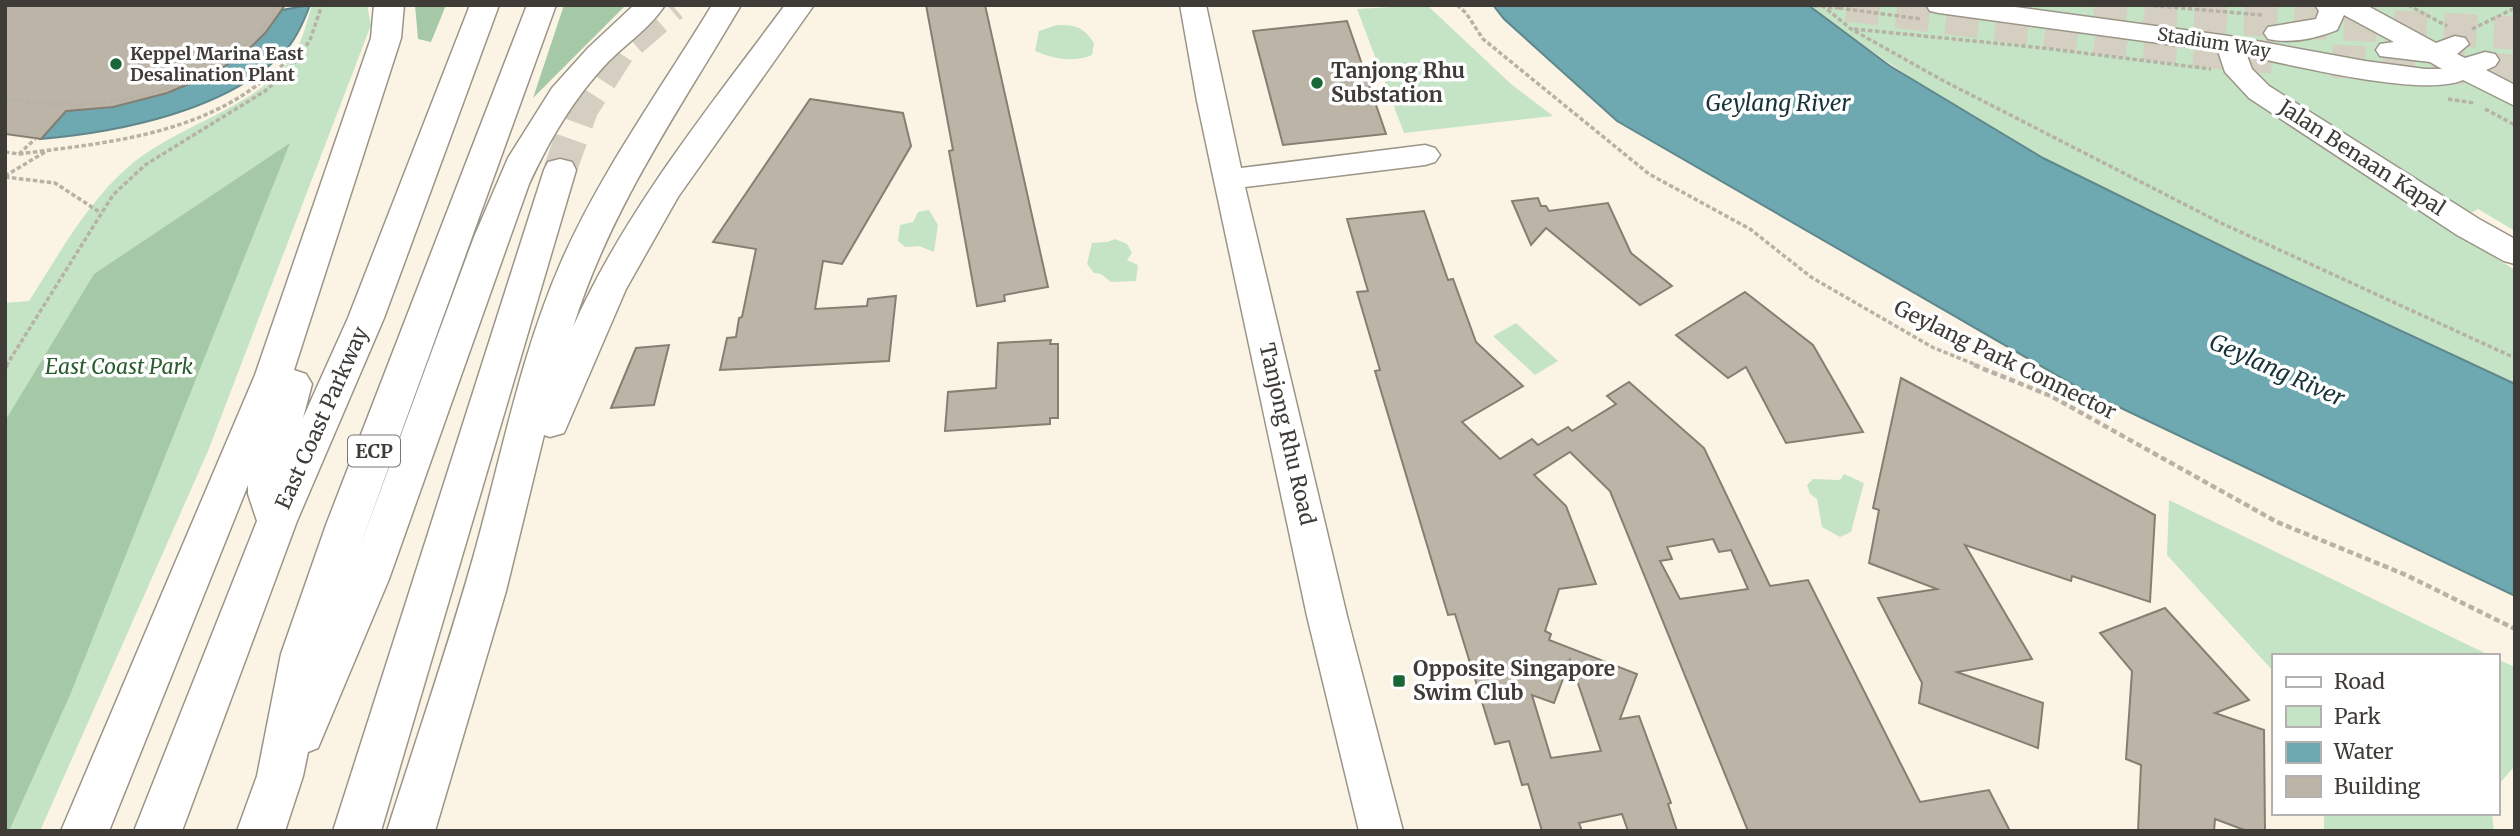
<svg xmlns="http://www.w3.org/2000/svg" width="2520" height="836" viewBox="0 0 2520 836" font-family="Merriweather,serif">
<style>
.green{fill:#c5e4c6}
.forest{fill:#a5c9a6}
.water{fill:#6ea8b1;stroke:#60888c;stroke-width:2}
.building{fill:#bbb4a7;stroke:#857f72;stroke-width:2;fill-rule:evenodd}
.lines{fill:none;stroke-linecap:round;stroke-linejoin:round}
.highway-tunnel{stroke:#d5cfc2;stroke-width:33;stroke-dasharray:33 17;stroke-linecap:butt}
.minor-casing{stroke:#9b9588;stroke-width:3}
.highway-casing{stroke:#9b9588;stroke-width:3}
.path-far1{stroke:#b7b2a6;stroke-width:3.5;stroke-dasharray:4.5 2.5;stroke-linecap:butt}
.path{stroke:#b7b2a6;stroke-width:4.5;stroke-dasharray:6 3.5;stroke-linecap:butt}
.minor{fill:#fff;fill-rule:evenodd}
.highway{fill:#fff;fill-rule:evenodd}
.path-bridge{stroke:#b7b2a6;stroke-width:3.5;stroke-dasharray:4.5 2.5;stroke-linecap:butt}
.poi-dot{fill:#196736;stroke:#fff;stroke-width:2.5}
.labels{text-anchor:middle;stroke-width:7;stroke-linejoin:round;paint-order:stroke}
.far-street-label{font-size:18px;fill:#3f3c37;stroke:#fff}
.far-poi-label{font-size:18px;font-weight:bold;fill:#3f3c37;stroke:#fff;text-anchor:start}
.shield{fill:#fff;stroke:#797673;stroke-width:2}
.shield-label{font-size:19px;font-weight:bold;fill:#3f3c37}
.poi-label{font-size:21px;font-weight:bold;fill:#3f3c37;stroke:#fff;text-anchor:start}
.street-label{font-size:21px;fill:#3f3c37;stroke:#fff}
.park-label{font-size:21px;font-style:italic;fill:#295c2f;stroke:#fff}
.water-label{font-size:23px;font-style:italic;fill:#163439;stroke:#fff}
</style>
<rect width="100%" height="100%" fill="#fbf4e5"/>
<g class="green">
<path d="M312,5H367L371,25L208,451L40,831H5V303L29,301C58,256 86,204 127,168C174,126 245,113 287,64C301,48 306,25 312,5Z"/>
<polygon points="1427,5 1511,84 1553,116 1404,133 1357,9"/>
<path d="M1808,5H2515V231L2478,209L2447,227L2515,270V384C2358,310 2198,239 2045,159C1962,115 1884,61 1808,5Z"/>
<path d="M1057,25C1077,25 1083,27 1094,43L1092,55C1074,63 1054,59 1035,51L1039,31Z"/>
<polygon points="929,210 938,225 934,252 919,246 905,247 898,241 900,225 913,222 918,212"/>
<polygon points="1115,239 1127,244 1132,253 1127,260 1138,265 1136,281 1111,282 1101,274 1094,273 1087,264 1092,243 1107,242"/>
<polygon points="1516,323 1558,361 1535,375 1493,336"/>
<polygon points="1844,474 1864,483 1851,532 1840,537 1822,527 1817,499 1810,494 1807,485 1813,479 1840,480"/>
<polygon points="2169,500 2491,656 2273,656 2273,671 2167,555"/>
<polygon points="2497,659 2515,667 2515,766 2497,786"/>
<polygon points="2324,813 2492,813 2494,831 2324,831"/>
</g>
<g class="forest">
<polygon points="415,5 446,5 431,42 418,39"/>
<polygon points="564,5 626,5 533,98"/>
<polygon points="290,143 70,695 9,831 5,831 5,421 94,274"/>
</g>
<g class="water">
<path d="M310,5C304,21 296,40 284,52C227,111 119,132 41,139L66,111C151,104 231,82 282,10Z"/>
<polygon points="1493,5 1808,5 1890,66 2043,158 2256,263 2515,384 2515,596 2079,388 1617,121 1504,19"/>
</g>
<g class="building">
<polygon points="5,5 285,5 266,32 244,54 212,74 167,93 113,107 66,111 41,139 5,134"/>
<polygon points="926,5 985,5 1048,287 1004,295 1005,301 977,306 949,151 953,150"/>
<polygon points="1347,21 1386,134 1283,145 1253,31"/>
<polygon points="810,99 903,113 911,146 842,264 823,261 815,309 867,306 868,299 896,296 889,361 720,370 727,338 736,337 739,318 742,317 756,249 713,242"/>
<polygon points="1538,198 1541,206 1546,206 1549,211 1608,203 1631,253 1672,286 1640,305 1546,228 1531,245 1512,201"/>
<path d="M1424,211L1448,280L1453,279L1476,342L1523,386L1462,422L1500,459L1532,439L1538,445L1568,427L1572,431L1616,404L1607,396L1629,382L1704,448L1770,586L1808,580L1920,802L1989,790L2010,831H1748L1610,491L1570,452L1534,475L1566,506L1596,584L1559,589L1545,631L1551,634L1549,640L1637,674L1620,719L1639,716L1671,803L1668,804L1677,831H1628L1622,814L1579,823L1582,831H1542L1528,784L1522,785L1509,741L1495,744L1455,614L1448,615L1375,371L1380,370L1357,292L1368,291L1347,219ZM1713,539L1719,552L1731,550L1748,589L1680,599L1660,561L1672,559L1667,547ZM1570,660L1601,751L1551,758L1532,695L1554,703Z"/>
<polygon points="1745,292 1813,345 1863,432 1786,443 1746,367 1728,378 1676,335"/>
<polygon points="1051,340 1050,344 1058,344 1058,418 1050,418 1050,424 945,431 948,392 996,388 998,343"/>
<polygon points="669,345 654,405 611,408 636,348"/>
<polygon points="1901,378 2155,515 2150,602 2072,576 2071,581 1965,545 2032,659 1957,672 2043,703 2038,748 1919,703 1922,683 1878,598 1937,589 1869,563 1879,510 1873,508"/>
<polygon points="2165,608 2249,700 2215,713 2264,730 2265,831 2247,831 2215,819 2214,831 2138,831 2141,765 2126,759 2132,671 2100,633"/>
</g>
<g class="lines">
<g class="highway-tunnel">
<polyline points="1847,5 2237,55 2272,57"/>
<polyline points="2095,5 2150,14 2515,33"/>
<polyline points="2332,61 2515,71"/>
<polyline points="560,170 582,108 618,52 672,5"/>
</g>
<g class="minor-casing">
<g id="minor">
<polygon points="1180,5 1206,5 1241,168 1425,145 1435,148 1440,155 1435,162 1425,165 1245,187 1347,616 1403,831 1359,831 1307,616 1197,101"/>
<path d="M1926,5H2000L2229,36L2365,61L2425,69H2442L2430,62L2380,56L2376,50L2380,44L2394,42L2344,15L2337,30C2317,38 2291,44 2268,39L2264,33L2268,27L2316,19L2319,11L2315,5H2366L2436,43L2455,36L2465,38L2469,44L2457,54L2465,58L2485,52L2495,54L2499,60L2495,66L2486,70L2515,85V106L2463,80C2423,98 2294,65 2247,56L2252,69L2269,86L2479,219L2515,239V264L2504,261L2457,235L2249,98L2225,72L2218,51L1939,13L1930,11Z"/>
</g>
</g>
<g class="highway-casing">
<g id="highway">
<polygon points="374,5 404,5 401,38 294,370 306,374 312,384 303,418 348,318 470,5 499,5 384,318 297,521 182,831 134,831 257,521 248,494 248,485 109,831 61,831 255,375 371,38"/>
<path d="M527,5H556L359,549L474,237L508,158L552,88L588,48L634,5H665C651,27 626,44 608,62C573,99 550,139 529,184L389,579L318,748L308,752L303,776L285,831H237L257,776L281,654L326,525Z"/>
<path d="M712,5H741C678,112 611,207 573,327C626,209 708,109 785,5H814L678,197L626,289L564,433L550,437L544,435L506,591L435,831H387C416,740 447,650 473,558C501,459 520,355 562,260C602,170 661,89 712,5Z"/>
<polygon points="560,159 572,162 576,170 381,831 333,831 544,170 548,162"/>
</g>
</g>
<g class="path-far1">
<polyline points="1457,5 1466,13 1483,39 1649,174 1750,229 1811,277 1934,348 1979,366"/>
<polyline points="1822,5 1851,29 1942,80 2221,223 2515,358"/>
<polyline points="2146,5 2262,15"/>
<polyline points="2408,5 2447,26"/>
<polyline points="1839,8 1921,19"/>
<polyline points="1854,29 2043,48 2211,69"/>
<polyline points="2472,29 2515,8"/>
<path d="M5,98C83,114 169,100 235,53C252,40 270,27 276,5"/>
<polyline points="2448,99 2474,103"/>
<polyline points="2485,109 2515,125"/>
<polyline points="5,152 19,154 35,139"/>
<path d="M19,154C88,145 159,139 222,107C252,92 278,69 304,47"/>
<polyline points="5,176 45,152"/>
<polyline points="5,177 55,183 101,213"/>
<polyline points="6,366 113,195 145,165 265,91 290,69 310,40 322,5"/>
</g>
<g class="path">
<polyline points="1974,365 2051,396 2277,522 2406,575 2515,629"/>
<polyline points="5,368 7,365"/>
</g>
<use href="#minor" class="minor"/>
<use href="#highway" class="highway"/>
<polyline class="path-bridge" points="1807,5 1839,8"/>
</g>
<g class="poi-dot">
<circle cx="116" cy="64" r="7"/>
<circle cx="1317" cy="83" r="7"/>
<rect x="1392" y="674" width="14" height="14" rx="3.5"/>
</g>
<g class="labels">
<g class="far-street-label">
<text transform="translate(2214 43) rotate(9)" y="6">Stadium Way</text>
</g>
<g class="far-poi-label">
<text x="130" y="60">Keppel Marina East<tspan x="130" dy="21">Desalination Plant</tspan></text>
</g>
<rect class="shield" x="348" y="435.5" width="52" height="31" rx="5"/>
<g class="shield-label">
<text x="374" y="458">ECP</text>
</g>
<g class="poi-label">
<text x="1331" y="78">Tanjong Rhu<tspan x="1331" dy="24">Substation</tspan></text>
<text x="1413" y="676">Opposite Singapore<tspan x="1413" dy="24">Swim Club</tspan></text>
</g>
<g class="street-label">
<text transform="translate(2362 158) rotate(33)" y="7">Jalan Benaan Kapal</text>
<text transform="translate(2005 360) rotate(26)" y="7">Geylang Park Connector</text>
<text transform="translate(322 418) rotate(-66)" y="7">East Coast Parkway</text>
<text transform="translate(1287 434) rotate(77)" y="7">Tanjong Rhu Road</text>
</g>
<g class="park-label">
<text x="119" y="374">East Coast Park</text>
</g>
<g class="water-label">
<text x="1778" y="111">Geylang River</text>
<text transform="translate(2277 370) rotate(24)" y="8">Geylang River</text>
</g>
</g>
<rect width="2520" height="836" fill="none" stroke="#3f3c37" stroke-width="14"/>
<rect x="2272" y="654" width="228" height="161" fill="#ffffff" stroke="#b2b1af" stroke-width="2"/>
<rect x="2286" y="677" width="35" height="10" fill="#ffffff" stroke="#b2b1af" stroke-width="2"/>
<text x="2334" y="689" font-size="21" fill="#3f3c37">Road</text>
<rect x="2286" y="706" width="35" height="21" fill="#c5e4c6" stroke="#b2b1af" stroke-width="2"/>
<text x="2334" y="724" font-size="21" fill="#3f3c37">Park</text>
<rect x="2286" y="742" width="35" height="21" fill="#6ea8b1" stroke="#b2b1af" stroke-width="2"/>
<text x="2334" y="759" font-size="21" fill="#3f3c37">Water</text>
<rect x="2286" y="776" width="35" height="21" fill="#bbb4a7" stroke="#b2b1af" stroke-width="2"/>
<text x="2334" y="794" font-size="21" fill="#3f3c37">Building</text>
</svg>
